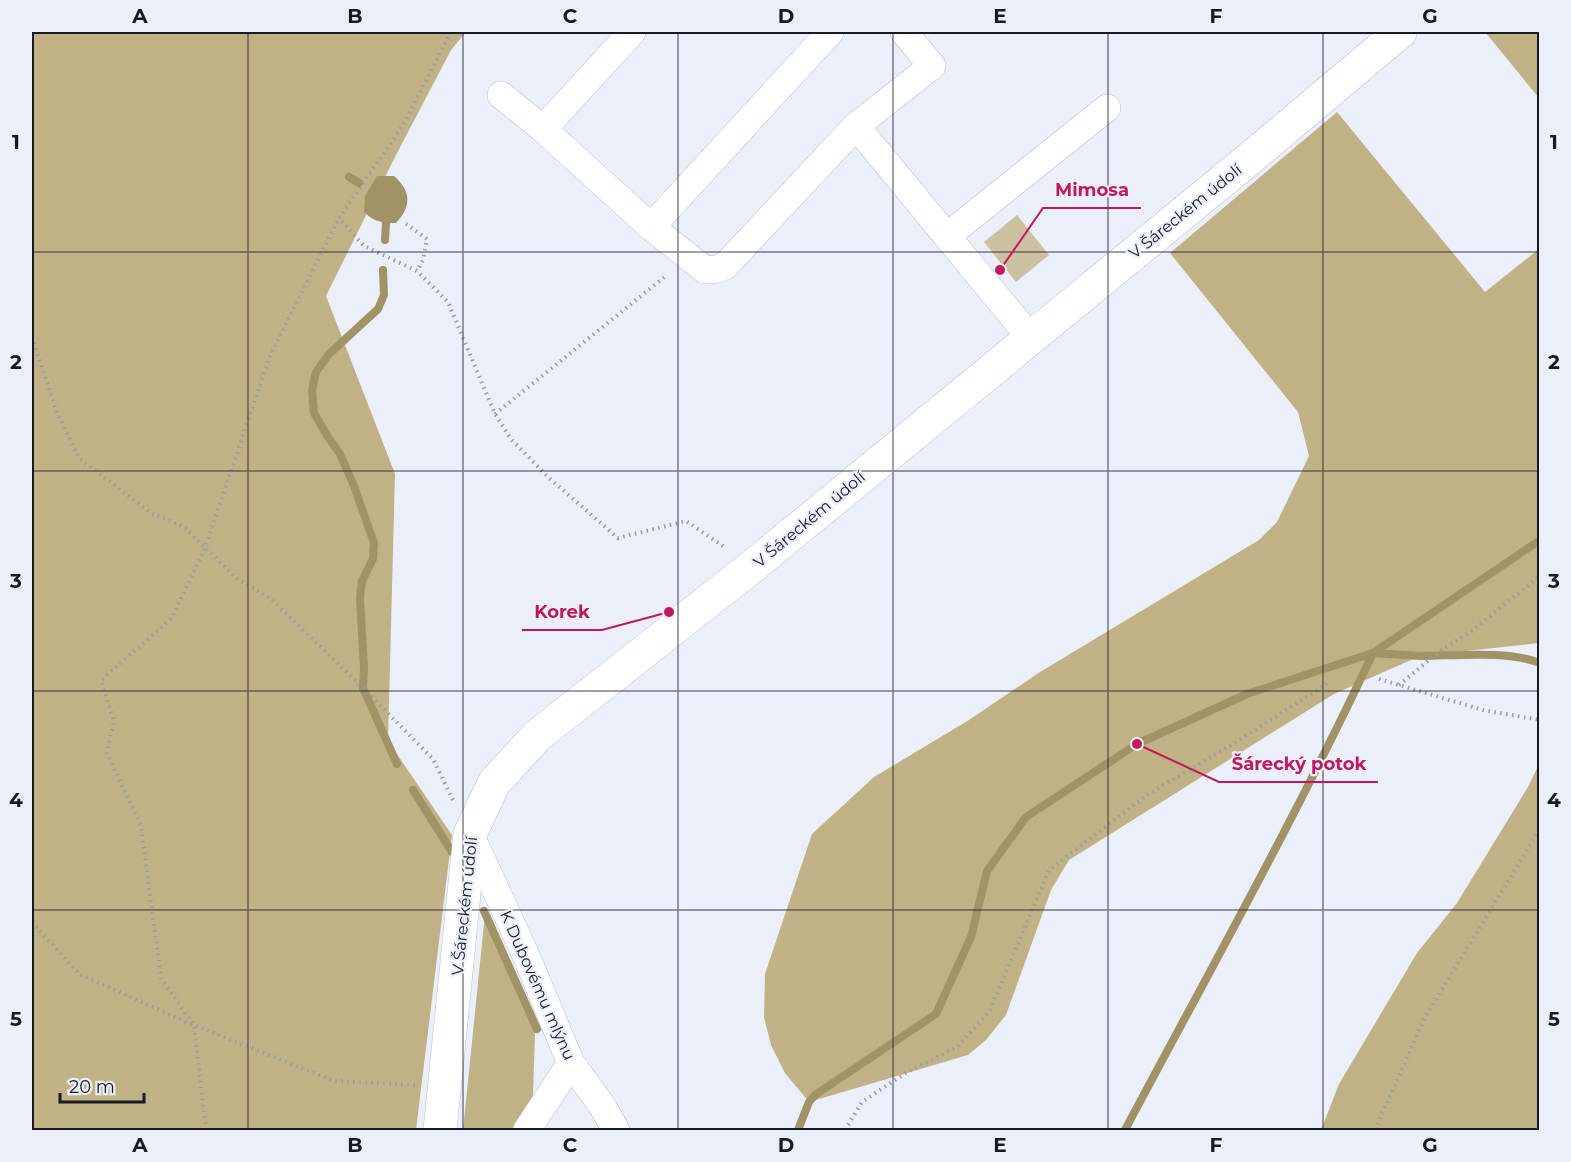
<svg xmlns="http://www.w3.org/2000/svg" width="1571" height="1162" viewBox="0 0 1571 1162" font-family="Montserrat,sans-serif">
<style>
.green{fill:#cbc1a0}
.forest{fill:#c0b285}
.water{fill:#a19366}
.lines{fill:none;stroke-linecap:round;stroke-linejoin:round}
.stream{stroke:#a19366;stroke-width:8}
.street-casing{stroke:#b6bed9;stroke-width:28}
.secondary-casing{stroke:#b6bed9;stroke-width:34}
.path{stroke:#989ca6;stroke-width:4;stroke-dasharray:1.5 4.5;stroke-linecap:butt}
.street{stroke:#fff;stroke-width:27}
.secondary{stroke:#fff;stroke-width:33}
.grid{fill:none;stroke:#171a24;stroke-width:1.5;stroke-opacity:0.55}
.labels{text-anchor:middle;stroke-width:4.5;stroke-linejoin:round;paint-order:stroke}
.street-label{font-size:16px;fill:#171a24;stroke:#ebeffa}
.leader{fill:none;stroke:#c2185b;stroke-width:2}
.callout-dot{fill:#c2185b;stroke:#ebeffa;stroke-width:2}
.callout-label{font-size:18px;text-anchor:middle;font-weight:bold;fill:#c2185b;stroke:#ebeffa;stroke-width:4.5;stroke-linejoin:round;paint-order:stroke}
.neatline{fill:none;stroke:#171a24;stroke-width:2}
.grid-label{font-size:20px;text-anchor:middle;font-weight:bold;fill:#171a24}
</style>
<rect width="100%" height="100%" fill="#ebeffa"/>
<polygon class="green" points="1017,215 1049,255 1016,282 984,242"/>
<g class="forest">
<polygon points="32,32 466,32 451,50 396,155 326,296 395,474 388,741 452,835 416,1130 32,1130"/>
<polygon points="1485,32 1539,32 1539,98"/>
<polygon points="1337,112 1485,292 1539,249 1539,643 1420,656 1334,694 1069,860 1051,890 1006,1015 986,1040 968,1055 809,1102 785,1073 771,1045 764,1017 765,974 812,834 874,777 969,720 1040,672 1259,540 1277,522 1309,456 1298,412 1170,253"/>
<polygon points="1539,764 1539,1130 1321,1130 1339,1084 1417,953 1457,903 1528,787"/>
<polygon points="485,914 535,1033 533,1095 522,1130 463,1130"/>
</g>
<path class="water" d="M377,176H394C411,191 412,206 396,223C383,223 374,222 364,212L365,196Z"/>
<g class="lines">
<g class="stream">
<polyline points="349,177 359,183"/>
<polyline points="384,214 386,223 385,240"/>
<polyline points="383,270 384,295 378,309 328,355 316,372 312,390 314,413 328,437 340,454 354,486 374,543 373,559 362,581 360,598 364,668 363,688 397,764"/>
<polyline points="413,790 452,852"/>
<polyline points="484,911 537,1029"/>
<polyline points="798,1130 809,1102 815,1095 936,1014 971,937 987,871 1026,817 1137,744 1247,694 1373,653 1540,540"/>
<path d="M1125,1130C1209,972 1297,815 1373,653C1389,654 1404,655 1420,656C1456,656 1506,650 1540,663"/>
</g>
<g class="street-casing">
<g id="street">
<polyline points="501,95 543,129 651,227 830,32"/>
<polyline points="856,126 1030,337"/>
<polyline points="543,129 632,32"/>
<polyline points="651,227 705,270 717,269 725,266 856,126 932,66 904,32"/>
<polyline points="947,236 1107,108"/>
<polyline points="470,834 524,951 571,1063 603,1107 616,1130"/>
<polyline points="527,1130 571,1063"/>
</g>
</g>
<g class="secondary-casing">
<polyline id="secondary" points="440,1130 470,834 494,783 537,736 754,565 1248,160 1400,32"/>
</g>
<g class="path">
<polyline points="451,32 402,127 339,218 364,246 417,271 448,302 495,414 511,439 549,478 618,538 686,521 726,548"/>
<polyline points="406,224 427,239 423,260 417,271"/>
<polyline points="32,337 56,410 79,458 151,513 184,527 236,578 271,599 363,688 433,759 453,800"/>
<polyline points="495,414 667,275"/>
<polyline points="1379,679 1483,710 1540,720"/>
<polyline points="1399,685 1440,651 1469,633 1540,576"/>
<polyline points="32,922 79,974 184,1021 334,1081 415,1085"/>
<polyline points="206,1130 194,1025 161,978 141,826 107,753 114,721 101,680 171,619 205,548 269,358 339,218"/>
<polyline points="845,1130 862,1102 907,1072 957,1047 989,1012 1049,870 1147,795 1236,742 1328,683"/>
<polyline points="1375,1130 1425,1017 1540,829"/>
</g>
<use href="#street" class="street"/>
<use href="#secondary" class="secondary"/>
</g>
<path class="grid" d="M248,32V1130M463,32V1130M678,32V1130M893,32V1130M1108,32V1130M1323,32V1130M32,252H1540M32,471H1540M32,691H1540M32,910H1540"/>
<g class="labels">
<g class="street-label">
<text transform="translate(1185 211) rotate(-39)" y="6">V Šáreckém údolí</text>
<text transform="translate(809 519) rotate(-40)" y="6">V Šáreckém údolí</text>
<text transform="translate(464 906) rotate(-84)" y="6">V Šáreckém údolí</text>
<text transform="translate(538 985) rotate(66)" y="6">K Dubovému mlýnu</text>
</g>
</g>
<path class="leader" d="M1000 270L1043 208H1141M669 612L602 630H522M1137 744L1219 782H1378"/>
<g class="callout-dot">
<circle cx="1000" cy="270" r="6"/>
<circle cx="669" cy="612" r="6"/>
<circle cx="1137" cy="744" r="6"/>
</g>
<g class="callout-label">
<text x="1092" y="196">Mimosa</text>
<text x="562" y="618">Korek</text>
<text x="1299" y="770">Šárecký potok</text>
</g>
<rect width="1571" height="1162" fill="none" stroke="#ebeffa" stroke-width="66"/>
<path d="M60 1093v9h84v-9" fill="none" stroke="#171a24" stroke-width="3"/>
<text x="69" y="1093" font-size="18" fill="#171a24" stroke="#ebeffa" stroke-width="4.5" paint-order="stroke">20 m</text>
<rect x="33" y="33" width="1505" height="1096" class="neatline"/>
<g class="grid-label">
<text x="140" y="23">A</text>
<text x="355" y="23">B</text>
<text x="570" y="23">C</text>
<text x="786" y="23">D</text>
<text x="1000" y="23">E</text>
<text x="1216" y="23">F</text>
<text x="1430" y="23">G</text>
<text x="16" y="149">1</text>
<text x="1554" y="149">1</text>
<text x="16" y="369">2</text>
<text x="1554" y="369">2</text>
<text x="16" y="588">3</text>
<text x="1554" y="588">3</text>
<text x="16" y="807">4</text>
<text x="1554" y="807">4</text>
<text x="16" y="1026">5</text>
<text x="1554" y="1026">5</text>
<text x="140" y="1152">A</text>
<text x="355" y="1152">B</text>
<text x="570" y="1152">C</text>
<text x="786" y="1152">D</text>
<text x="1000" y="1152">E</text>
<text x="1216" y="1152">F</text>
<text x="1430" y="1152">G</text>
</g>
</svg>
